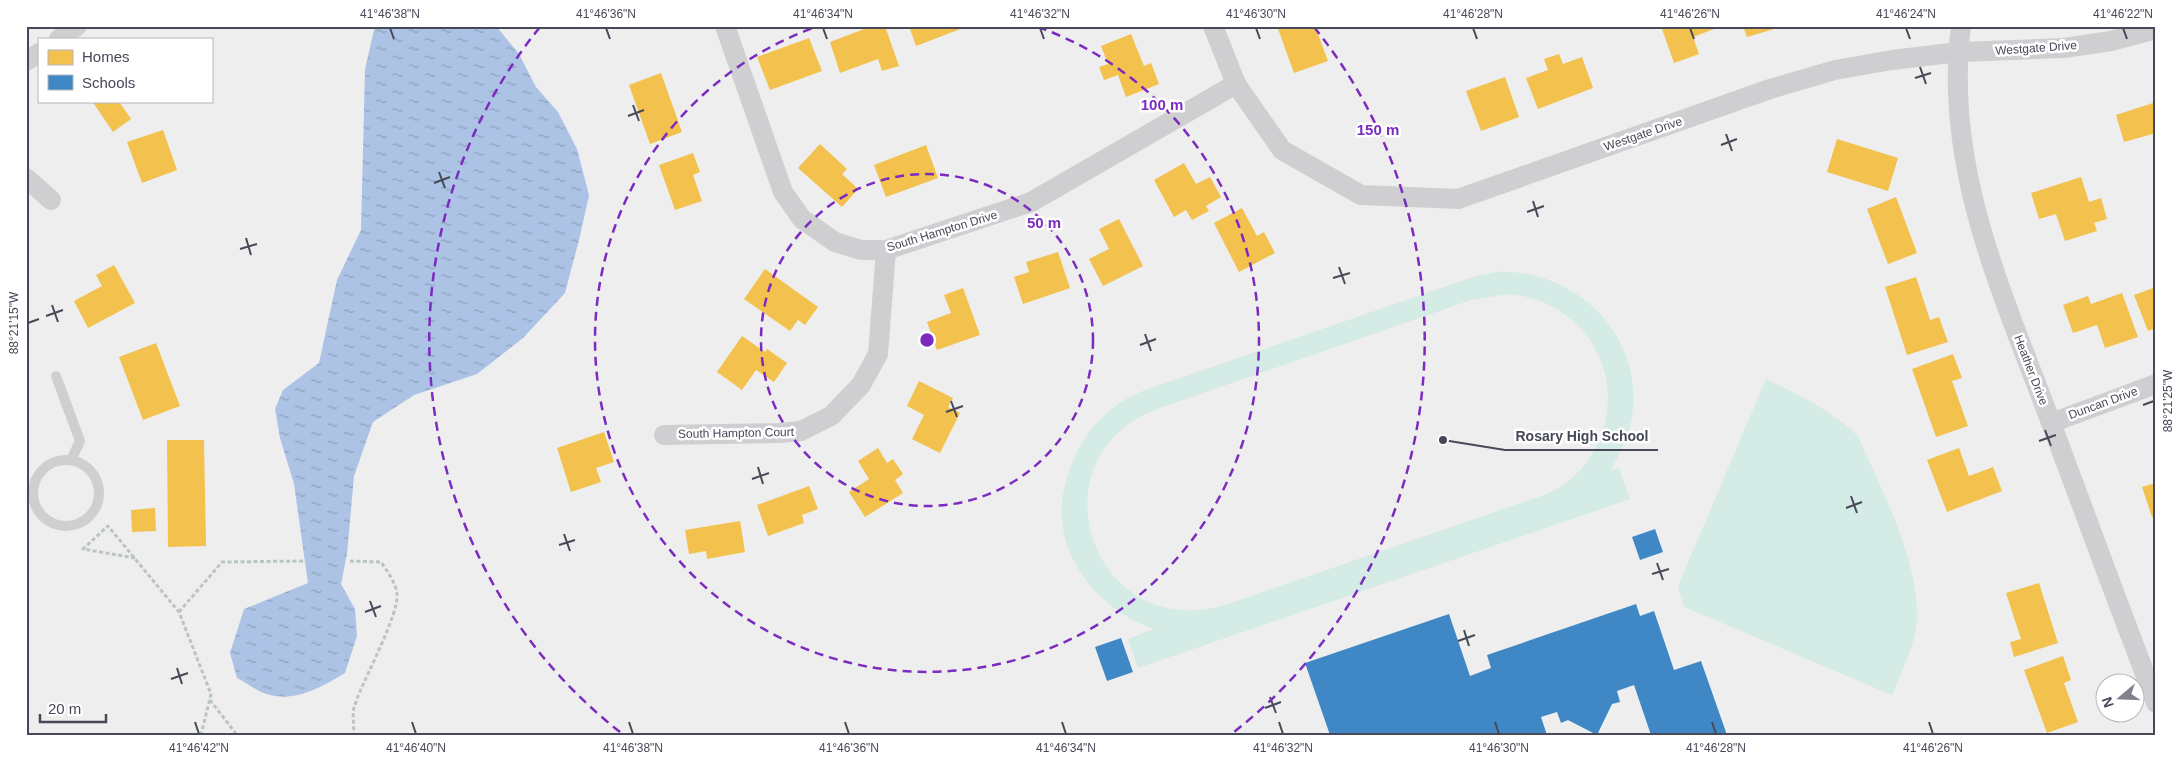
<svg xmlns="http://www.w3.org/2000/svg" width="2182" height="761" viewBox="0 0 2182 761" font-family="Helvetica,sans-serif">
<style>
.garden{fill:#d4ebe6;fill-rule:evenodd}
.water{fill:url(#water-ripples)}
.homes{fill:#f2c14e}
.schools{fill:#3f88c5}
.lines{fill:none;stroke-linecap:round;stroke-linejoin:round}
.path{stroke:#bbc4c5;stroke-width:3;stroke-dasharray:4 2.5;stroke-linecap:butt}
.lane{stroke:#cfcfd2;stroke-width:10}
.street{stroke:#cfcfd2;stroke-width:20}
.ticks{fill:none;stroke:#474958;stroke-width:2}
.ring{fill:none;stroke:#7b2cbf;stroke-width:2.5;stroke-dasharray:9 6}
.labels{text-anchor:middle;stroke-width:5;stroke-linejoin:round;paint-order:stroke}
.street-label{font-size:12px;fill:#474958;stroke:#fff}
.centre{fill:#7b2cbf;stroke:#fff;stroke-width:2.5}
.ring-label{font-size:15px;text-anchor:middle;font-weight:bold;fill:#7b2cbf;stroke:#fff;stroke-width:5;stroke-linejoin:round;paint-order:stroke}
.leader{fill:none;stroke:#474958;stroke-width:2}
.callout-dot{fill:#474958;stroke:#fff;stroke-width:2}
.callout-label{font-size:14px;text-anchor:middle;font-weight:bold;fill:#474958;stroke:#fff;stroke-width:5;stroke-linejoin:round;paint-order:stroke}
.neatline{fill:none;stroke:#474958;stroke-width:2}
.ticks-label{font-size:12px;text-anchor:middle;fill:#474958}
</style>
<defs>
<pattern id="water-ripples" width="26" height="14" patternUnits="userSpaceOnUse" patternTransform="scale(1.25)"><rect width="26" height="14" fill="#acc3e6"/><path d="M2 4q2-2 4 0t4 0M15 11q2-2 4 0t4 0" fill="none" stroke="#8ea0bd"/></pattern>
</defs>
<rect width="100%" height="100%" fill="#eee"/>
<g class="garden">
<path d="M1495,272C1576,267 1648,338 1631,422C1628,439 1619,455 1610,471L1619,468L1630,499L1138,668L1128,639L1154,629C1101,611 1056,559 1062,500C1064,485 1069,470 1075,456C1089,426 1113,402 1145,390L1473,277ZM1508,294C1585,300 1631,377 1596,447C1584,470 1567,486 1544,495L1228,604C1092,647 1029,457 1157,409L1471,300Z"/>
<path d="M1766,379C1799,395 1831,410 1858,436C1881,489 1919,560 1917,619C1916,642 1901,674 1892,695L1684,607L1678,586Z"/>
</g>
<path class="water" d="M375,26H496L519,54L536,87L558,112L577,149L589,195L580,236L565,293L523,338L477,374L414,395L373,422L354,476L347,554L341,584L355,609L357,636L345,673C320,688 291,705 261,692C253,688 245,682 237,678L230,653L244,609L308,583L294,484L280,438L275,409L283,390L319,363L337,280L361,230L365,69Z"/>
<g class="homes">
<polygon points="872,26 885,26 899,66 882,71 878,59 840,73 830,42"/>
<polygon points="909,26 963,26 963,28 916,46"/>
<polygon points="1277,26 1315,26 1328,61 1294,73"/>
<polygon points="1661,26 1722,26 1693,37 1699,54 1674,63"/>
<polygon points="1743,26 1781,26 1781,27 1747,37"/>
<polygon points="1131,34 1144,66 1151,63 1159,84 1126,97 1118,75 1104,80 1099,67 1108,64 1101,46"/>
<polygon points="809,38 822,71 770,90 757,57"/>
<polygon points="1559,54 1563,64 1582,57 1593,88 1538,109 1526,78 1548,70 1544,59"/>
<polygon points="661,73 682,132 650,144 629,85"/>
<polygon points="1505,77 1519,117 1481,131 1466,91"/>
<polygon points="92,101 122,101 120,103 131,119 113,132"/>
<polygon points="2156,102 2156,133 2124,142 2116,115"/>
<polygon points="163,130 177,170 142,183 127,142"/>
<polygon points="1837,139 1898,158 1888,191 1827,172"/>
<polygon points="820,144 847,169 842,174 858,189 842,207 798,168"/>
<polygon points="926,145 938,178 886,197 874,165"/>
<polygon points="693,153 700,172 693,175 702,201 675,210 659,165"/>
<polygon points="1184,163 1196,184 1210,177 1221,197 1206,206 1209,211 1192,220 1186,210 1174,217 1154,180"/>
<polygon points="2081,177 2089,202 2101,198 2107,219 2094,223 2097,231 2065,241 2056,214 2039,219 2031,193"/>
<polygon points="1896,197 1917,253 1888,264 1867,209"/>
<polygon points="1242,208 1257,236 1264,232 1275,253 1239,272 1214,223"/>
<polygon points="1119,219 1143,266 1103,286 1089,259 1109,249 1099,229"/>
<polygon points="1058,252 1070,288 1023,304 1014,277 1029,272 1026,262"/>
<polygon points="114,265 135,303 88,328 74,301 102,286 96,275"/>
<polygon points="765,269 818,307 805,325 798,320 790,331 744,299"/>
<polygon points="1916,277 1930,320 1939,317 1948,342 1907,355 1885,287"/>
<polygon points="2156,287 2156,328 2148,331 2134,295"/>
<polygon points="963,288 980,335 937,350 927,322 951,313 944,295"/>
<polygon points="2122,293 2138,337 2105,348 2097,325 2073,333 2063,305 2088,296 2091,304"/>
<polygon points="742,336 765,352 767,349 787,363 774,382 756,370 742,390 717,372"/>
<polygon points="156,343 180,406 143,420 119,357"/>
<polygon points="1953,354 1962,378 1952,381 1968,426 1936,437 1912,369"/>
<polygon points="919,381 953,398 948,407 960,413 940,453 912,439 924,415 907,406"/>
<polygon points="604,432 614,462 596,468 601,482 571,492 557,448"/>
<polygon points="167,440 204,440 206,546 168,547"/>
<polygon points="878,448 887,463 893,459 903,474 895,480 903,493 865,517 849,492 869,479 858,461"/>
<polygon points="1959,448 1969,476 1993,467 2002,491 1947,512 1927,460"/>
<polygon points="2156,483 2156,516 2152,517 2142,487"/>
<polygon points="809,486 818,509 802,515 804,523 768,536 757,505"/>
<polygon points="155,508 156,531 132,532 131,510"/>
<polygon points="740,521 745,552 707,559 706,551 689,554 685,530"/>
<polygon points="2039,583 2058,643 2014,657 2010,642 2021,639 2006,593"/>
<polygon points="2063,656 2071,680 2064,683 2078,722 2047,733 2024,670"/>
</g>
<g class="schools">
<polygon points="1655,529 1663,552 1640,560 1632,537"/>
<polygon points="1636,604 1640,616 1654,611 1674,670 1701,661 1727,735 1651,735 1634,685 1617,691 1620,702 1612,704 1597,735 1568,720 1561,723 1557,712 1541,717 1547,735 1330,735 1305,663 1449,614 1470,676 1491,668 1487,655"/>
<polygon points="1121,638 1133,672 1107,681 1095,647"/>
</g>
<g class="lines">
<g class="path">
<polyline points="135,558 83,549 108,526 179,612 211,694 201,735"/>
<path d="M350,561L381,562C387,571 396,583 397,594C399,613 367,674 358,696L353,711L354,735"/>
<polyline points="179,612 222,562 303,561"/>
<polyline points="210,700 237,735"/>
</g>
<g class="lane">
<polyline points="56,376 80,441 71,460"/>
<circle cx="66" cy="493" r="33"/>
</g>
<g class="street">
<polyline points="725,26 783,192 802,219 835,242 861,250 886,250 1031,202 1236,84"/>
<polyline points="1213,26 1236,84 1282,150 1361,195 1458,199 1770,89 1835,70 1892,60 1959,52 2064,48 2111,41 2156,29"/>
<path d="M1961,26C1943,166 2002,292 2050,420C2085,514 2120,609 2156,703"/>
<polyline points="59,39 77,26"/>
<polyline points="26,61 39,53"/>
<polyline points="26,178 51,200"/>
<polyline points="2051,423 2156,384"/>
<polyline points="664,435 779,433 801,431 831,416 861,385 878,354 886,250"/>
</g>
</g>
<path class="ticks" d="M390,28L394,39M606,28L610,39M823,28L827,39M1040,28L1044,39M1256,28L1260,39M1473,28L1477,39M1690,28L1694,39M1906,28L1910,39M2123,28L2127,39M1920,67L1926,84M1915,78L1931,73M633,105L639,121M628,116L644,110M1726,134L1732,151M1721,145L1737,139M439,172L445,188M434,183L450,177M1533,201L1538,217M1527,212L1544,206M246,238L251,255M240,249L257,244M1339,267L1345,284M1333,278L1350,273M52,305L58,322M46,316L63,310M28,323L39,319M1145,334L1151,351M1140,345L1156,339M951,401L957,417M2143,405L2154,401M946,412L963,406M2045,430L2051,446M2039,441L2056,435M758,467L763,484M752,479L769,473M1851,496L1857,513M1846,508L1862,502M564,534L570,551M559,545L575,540M1657,563L1663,580M1652,574L1669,569M370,601L376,617M365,612L381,606M1464,630L1469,646M1458,641L1475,635M177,668L182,684M171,679L188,673M1270,697L1276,713M1265,708L1281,702M195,722L199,734M412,722L416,734M629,722L633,734M845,722L849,734M1062,722L1066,734M1279,722L1283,734M1495,722L1499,734M1712,722L1716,734M1929,722L1933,734"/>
<g class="ring">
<circle cx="927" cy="340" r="166"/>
<path d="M1038 27A332 332 0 1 1 816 27"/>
<path d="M620 732A498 498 0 0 1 540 27M1314 27A498 498 0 0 1 1234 732"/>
</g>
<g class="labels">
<g class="street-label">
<text transform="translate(2036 48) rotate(-4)" y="4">Westgate Drive</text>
<text transform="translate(1643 134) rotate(-19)" y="4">Westgate Drive</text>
<text transform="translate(942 231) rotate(-17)" y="4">South Hampton Drive</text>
<text transform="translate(2031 370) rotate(69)" y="4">Heather Drive</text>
<text transform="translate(2103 403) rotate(-20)" y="4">Duncan Drive</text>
<text transform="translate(736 433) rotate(-1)" y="4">South Hampton Court</text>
</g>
</g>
<circle cx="927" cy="340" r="8" class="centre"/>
<g class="ring-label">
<text x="1162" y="110">100 m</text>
<text x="1378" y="135">150 m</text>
<text x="1044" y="228">50 m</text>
</g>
<path class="leader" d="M1443 440L1505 450H1658"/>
<circle class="callout-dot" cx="1443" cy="440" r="5"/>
<g class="callout-label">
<text x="1582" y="441">Rosary High School</text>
</g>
<rect width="2182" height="761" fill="none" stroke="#ffffff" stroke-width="55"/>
<rect x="38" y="38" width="175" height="65" fill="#ffffff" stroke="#b5b6bc"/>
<rect x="48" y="50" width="25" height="15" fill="#f2c14e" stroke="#b5b6bc"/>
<text x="82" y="62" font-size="15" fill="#474958">Homes</text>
<rect x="48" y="75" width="25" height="15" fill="#3f88c5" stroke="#b5b6bc"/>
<text x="82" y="88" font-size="15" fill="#474958">Schools</text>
<g transform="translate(2120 698) rotate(251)"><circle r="24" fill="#ffffff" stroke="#b5b6bc"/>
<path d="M0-4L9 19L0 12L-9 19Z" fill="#81838c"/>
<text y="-8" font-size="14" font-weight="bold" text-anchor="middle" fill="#474958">N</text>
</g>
<path d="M40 714v8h66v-8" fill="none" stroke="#474958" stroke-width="2.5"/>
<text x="48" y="714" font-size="15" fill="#474958" stroke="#ffffff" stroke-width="4" paint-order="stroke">20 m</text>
<rect x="28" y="28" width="2126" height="706" class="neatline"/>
<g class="ticks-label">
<text x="390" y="18">41°46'38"N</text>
<text x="606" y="18">41°46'36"N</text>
<text x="823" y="18">41°46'34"N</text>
<text x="1040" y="18">41°46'32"N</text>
<text x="1256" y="18">41°46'30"N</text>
<text x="1473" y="18">41°46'28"N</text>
<text x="1690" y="18">41°46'26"N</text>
<text x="1906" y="18">41°46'24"N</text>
<text x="2123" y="18">41°46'22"N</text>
<text transform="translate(14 323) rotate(-90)" y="4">88°21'15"W</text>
<text transform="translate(2168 401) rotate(-90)" y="4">88°21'25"W</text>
<text x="199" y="752">41°46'42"N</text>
<text x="416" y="752">41°46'40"N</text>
<text x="633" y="752">41°46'38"N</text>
<text x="849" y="752">41°46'36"N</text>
<text x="1066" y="752">41°46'34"N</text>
<text x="1283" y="752">41°46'32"N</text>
<text x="1499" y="752">41°46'30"N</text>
<text x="1716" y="752">41°46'28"N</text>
<text x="1933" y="752">41°46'26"N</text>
</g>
</svg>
